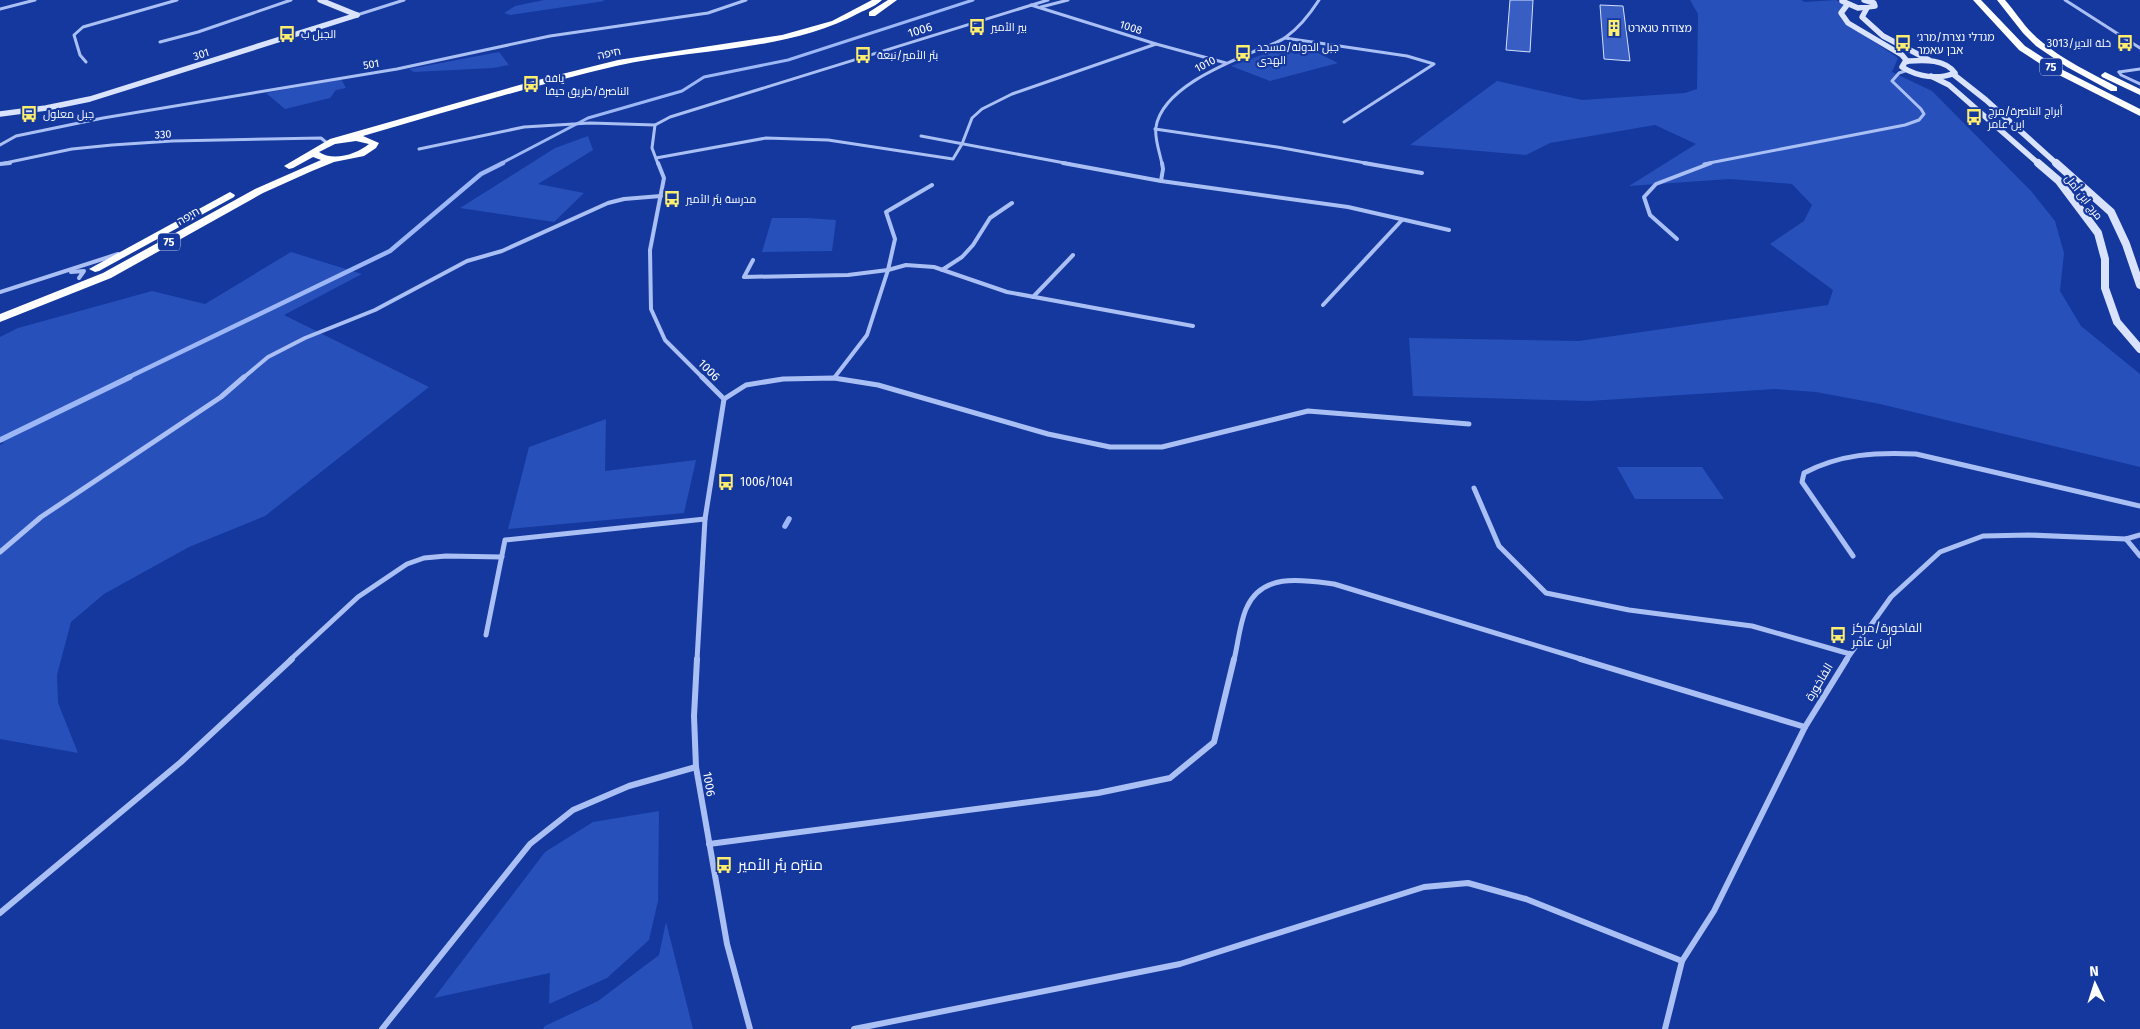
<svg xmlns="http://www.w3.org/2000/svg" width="2140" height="1029" viewBox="0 0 2140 1029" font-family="'Fira Sans',Cairo,'Noto Sans Hebrew',sans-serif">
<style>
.green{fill:#2750bb}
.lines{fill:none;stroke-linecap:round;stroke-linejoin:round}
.stream-far2{stroke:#9db7f6;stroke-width:3}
.stream-far1{stroke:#9db7f6;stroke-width:4.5}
.stream{stroke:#9db7f6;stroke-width:5.5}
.building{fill:#385ec3;stroke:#d3dffd}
.street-far3{stroke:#aabff4;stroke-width:3}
.street-far2{stroke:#aabff4;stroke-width:4}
.street-far1{stroke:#aabff4;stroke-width:5}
.street{stroke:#aabff4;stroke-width:6}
.secondary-far1{stroke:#dae3fd;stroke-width:5.5}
.secondary{stroke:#dae3fd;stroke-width:8}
.highway{fill:#fff;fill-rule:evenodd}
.labels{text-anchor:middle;stroke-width:4.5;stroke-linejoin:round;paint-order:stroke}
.far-poi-label{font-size:11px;fill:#fff;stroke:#14389d;text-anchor:start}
.far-street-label{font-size:11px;fill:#fff;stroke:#14389d}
.shield{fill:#14389d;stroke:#b8c3e2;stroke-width:1}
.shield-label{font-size:11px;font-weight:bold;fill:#fff}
.street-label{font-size:12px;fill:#fff;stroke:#14389d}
.poi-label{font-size:12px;fill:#fff;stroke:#14389d;text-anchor:start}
.near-poi-label{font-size:15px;fill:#fff;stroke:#14389d;text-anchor:start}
</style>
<rect width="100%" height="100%" fill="#14389d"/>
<g class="green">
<polygon points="544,0 602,0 605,1 510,15 504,13 515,6"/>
<polygon points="1690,0 1801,0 1805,2 1836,0 1845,5 1839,15 1842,20 1898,58 1892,72 1932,91 2031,191 2055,221 2064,253 2060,291 2081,326 2140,374 2140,467 1880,404 1816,392 1775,389 1589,401 1413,396 1409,338 1579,341 1828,305 1833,290 1770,244 1804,221 1812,205 1792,184 1730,179 1629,186 1696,144 1655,125 1550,143 1526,155 1410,145 1497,81 1582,100 1685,93 1697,89 1698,14"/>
<polygon points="1278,49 1296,54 1312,50 1338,63 1270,81 1231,66"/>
<polygon points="499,52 509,65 493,68 414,72 409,69"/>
<polygon points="341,79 346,88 336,90 330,98 285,109 266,93"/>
<polygon points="588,136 593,150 538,184 584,193 554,222 460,208 555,148"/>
<polygon points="807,218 836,220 832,251 762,252 772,218"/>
<polygon points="291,252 362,274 284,315 429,387 265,516 189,547 104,594 71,622 57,675 58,703 78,753 0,739 0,445 4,443 0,441 0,337 18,328 152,291 205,304"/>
<polygon points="606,419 605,471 696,460 684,513 508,529 529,447"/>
<polygon points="1617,467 1702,467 1724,499 1635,499"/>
<polygon points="659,811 658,901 649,940 607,978 549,1004 550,973 434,998 545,852 593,822"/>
<polygon points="666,922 693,1029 543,1029 545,1026 598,1001 659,955"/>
</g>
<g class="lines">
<polyline class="stream-far2" points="500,164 588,118 682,91 704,77 788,60 973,0"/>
<polyline class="stream-far1" points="127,378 390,251 481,174 503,163"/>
<g class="stream">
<polyline points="0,440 130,377"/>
<polyline points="785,526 789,519"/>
</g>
</g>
<g class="building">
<polygon points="1510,0 1533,0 1530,52 1506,50"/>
<polygon points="1600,5 1623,6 1630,61 1604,59"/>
</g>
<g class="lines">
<g class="street-far3">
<polyline points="2065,0 2140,48"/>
<polyline points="1031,5 1156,44 1226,63"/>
<polyline points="1041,7 1068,0"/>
<polyline points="0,9 35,0"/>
<polyline points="357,15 404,0"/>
<polyline points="1285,38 1407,56 1434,64 1344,122"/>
<polyline points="160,42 198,32 291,0"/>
<polyline points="86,62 80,55 74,35 83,27 177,0"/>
<polyline points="2119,72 2121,75 2140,84"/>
<polyline points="2119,72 2140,69"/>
<polyline points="1155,129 1277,147 1371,164"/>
<polyline points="921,136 1070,164"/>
<polyline points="0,145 16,136 103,118 397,69 550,36 708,13 746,0"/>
<polyline points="419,149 524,127 590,123 655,125"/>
<polyline points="656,158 766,138 828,140 953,159 962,144 972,118 982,109 1012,94 1156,44"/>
<polyline points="0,164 72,149 112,145 172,141 321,138 327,143"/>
<polyline points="658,164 652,148 655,125 670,117 1048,0"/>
<path d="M1162,164C1160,153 1154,138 1156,127C1162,89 1224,64 1255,51C1265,47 1278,43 1286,37C1300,27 1310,14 1319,0"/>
<polyline points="1704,164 1905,125 1919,120 1924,114 1921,109 1892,81 1899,73 1908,70"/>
</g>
<g class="street-far2">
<polyline points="658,163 664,178 650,250 651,309 665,340 703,378"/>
<polyline points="1063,163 1161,181 1348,207 1449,230"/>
<polyline points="1364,163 1422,173"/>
<polyline points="0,164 10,163"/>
<polyline points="1161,181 1163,169 1162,163"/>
<polyline points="1677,239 1650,215 1644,197 1656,184 1711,163"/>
<polyline points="753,260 744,277 848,275 888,270 906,265 934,267 1007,292 1193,326"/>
<polyline points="942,270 962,257 973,245 990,218 1012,203"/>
<polyline points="71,272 84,271 79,278"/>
<polyline points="0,292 118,254"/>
<polyline points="1033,297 1073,255"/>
<polyline points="1323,305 1402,220"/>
<polyline points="243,378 268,357 305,338 375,310 467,261 502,251 608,203 624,199 661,196"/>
<polyline points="815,378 836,378"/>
<polyline points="834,378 867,335 888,270 895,239 886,212 932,185"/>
</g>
<g class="street-far1">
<polyline points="724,399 746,385 783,379 834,378 878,385 1048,434 1110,447 1162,447 1308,411 1469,424"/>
<polyline points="1474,488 1499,546 1546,593 1629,610 1752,626 1850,654"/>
<polyline points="2126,539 2140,556"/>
<polyline points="0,552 41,517 221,397 244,377"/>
<path d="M1853,556L1802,482L1804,473C1840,454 1876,452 1916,454L2140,506"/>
<polyline points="486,635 505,540 705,519"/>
<polyline points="290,660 358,597 407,564 424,558 446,556 502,557"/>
<polyline points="697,660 705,519 724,399 702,377"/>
<path d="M1234,660C1238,644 1240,621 1247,607C1263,572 1304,580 1334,584L1584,660"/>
<polyline points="1846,660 1891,597 1940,552 1983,536 2029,535 2126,539 2140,535"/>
</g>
<g class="street">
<polyline points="697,659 694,716 696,767 727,944 750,1029"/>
<polyline points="1580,659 1805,727"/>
<polyline points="709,844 1098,793 1170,778 1214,742 1234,659"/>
<polyline points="0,913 181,762 292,659"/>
<polyline points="382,1029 530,844 573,810 629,786 696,767"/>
<polyline points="854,1029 1180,964 1424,887 1468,883 1526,899 1682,961"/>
<polyline points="1665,1029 1682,961 1714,911 1805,727 1847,659"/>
</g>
<g class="secondary-far1">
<polyline points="320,0 357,15"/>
<polyline points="1842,1 1858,8 1875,6 1874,3 1864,0"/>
<polyline points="1847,5 1841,13 1848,23 1902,55 1907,61"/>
<polyline points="1867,8 1862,17 1883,36 1929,60"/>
<path d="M1909,61C1925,60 1945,59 1955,73C1938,80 1918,77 1902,67L1905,62Z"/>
<polyline points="1953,74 1986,100 2057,164"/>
<polyline points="1931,76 1949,85 2039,164"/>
<polyline points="0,114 46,108 90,99 357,15"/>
</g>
<g class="secondary">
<polyline points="2038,163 2059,181 2098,233 2105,259 2105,288 2117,322 2140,349"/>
<polyline points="2056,163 2111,212 2126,244 2140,285"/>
</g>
<g class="highway">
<path d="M872,0H882C876,6 867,9 859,13C787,52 695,48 616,66C531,86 447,112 363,136L379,143L376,148L364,156L334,162L312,171L263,193L111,278L0,322V314L103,273L255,189L321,160L313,157L293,168L289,169L284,166L330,139L530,82L618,60L782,35L832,21ZM356,141L369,144C357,154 333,162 319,152L335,144Z"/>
<polygon points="888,0 897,0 875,16 869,16 869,12"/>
<polygon points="1973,0 1981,0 2025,46 2059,68 2140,109 2140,116 2053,72 2019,50"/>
<path d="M1997,0H2005C2015,11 2022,23 2032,33C2056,57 2088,71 2117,87V91H2111L2067,67L2036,46L2023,33Z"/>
<polygon points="2105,72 2140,89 2140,95 2102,77 2101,75"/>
<polygon points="230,192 235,195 234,197 99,271 95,272 89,269"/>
</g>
</g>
<defs>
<g id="bus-bare" transform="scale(1.35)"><path d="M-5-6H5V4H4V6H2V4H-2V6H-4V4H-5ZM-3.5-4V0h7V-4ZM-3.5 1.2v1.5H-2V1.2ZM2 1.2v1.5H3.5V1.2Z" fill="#ffee6d" stroke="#14389d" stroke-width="2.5" paint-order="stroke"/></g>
<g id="building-bare" transform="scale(1.35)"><path d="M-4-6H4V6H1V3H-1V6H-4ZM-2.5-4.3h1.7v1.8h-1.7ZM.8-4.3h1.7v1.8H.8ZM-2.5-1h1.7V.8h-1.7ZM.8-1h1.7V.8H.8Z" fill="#ffee6d" stroke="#14389d" stroke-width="2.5" paint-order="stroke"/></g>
</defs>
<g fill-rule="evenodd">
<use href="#bus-bare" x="977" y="27"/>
<use href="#building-bare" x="1614" y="28"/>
<use href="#bus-bare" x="287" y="34"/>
<use href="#bus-bare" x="1903" y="43"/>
<use href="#bus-bare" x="2125" y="43"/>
<use href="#bus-bare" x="1243" y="53"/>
<use href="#bus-bare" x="863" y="55"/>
<use href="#bus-bare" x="531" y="84"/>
<use href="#bus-bare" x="29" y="114"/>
<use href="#bus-bare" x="1974" y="117"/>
<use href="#bus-bare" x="672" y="199"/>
<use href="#bus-bare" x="726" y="482"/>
<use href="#bus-bare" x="1838" y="635"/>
<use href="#bus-bare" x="724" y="865"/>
</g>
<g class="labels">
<g class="far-poi-label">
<text x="991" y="31">بير الأمير</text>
<text x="1628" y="32">מצודת טגארט</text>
<text x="301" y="38">الجبل ب</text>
<text x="1917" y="41">מגדלי נצרת/מרג׳<tspan x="1917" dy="13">אבן עאמר</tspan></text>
<text x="2111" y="47" text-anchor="end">خلة الدير/3013</text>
<text x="1257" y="51">جبل الدولة/مسجد<tspan x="1257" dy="13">الهدى</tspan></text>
<text x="877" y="59">بئر الأمير/نبعة</text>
<text x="545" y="82">يافة<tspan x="545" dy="13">الناصرة/طريق حيفا</tspan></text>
<text x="1988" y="115">أبراج الناصرة/مرج<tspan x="1988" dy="13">ابن عامر</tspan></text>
<text x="43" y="118">جبل معلول</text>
<text x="686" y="203">مدرسة بئر الأمير</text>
</g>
<g class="far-street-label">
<text transform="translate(1131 27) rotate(17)" y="4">1008</text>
<text transform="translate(609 53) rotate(-12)" y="4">חיפה</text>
<text transform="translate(201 54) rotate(-17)" y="4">301</text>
<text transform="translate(371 64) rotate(-9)" y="4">501</text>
<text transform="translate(1205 64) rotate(-28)" y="4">1010</text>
<text transform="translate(163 134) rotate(-3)" y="4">330</text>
<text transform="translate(2084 197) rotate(52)" y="4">مرج ابن أمل</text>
<text transform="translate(188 216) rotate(-30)" y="4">חיפה</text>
</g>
<g class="shield">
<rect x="2040" y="58.5" width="22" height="17" rx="4"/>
<rect x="158" y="233.5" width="22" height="17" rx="4"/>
</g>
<g class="shield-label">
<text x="2051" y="71">75</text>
<text x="169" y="246">75</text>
</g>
<g class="street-label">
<text transform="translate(920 30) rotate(-17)" y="4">1006</text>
<text transform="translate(709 370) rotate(45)" y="4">1006</text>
<text transform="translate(1819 682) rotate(-59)" y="4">الفاخورة</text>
<text transform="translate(709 784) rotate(80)" y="4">1006</text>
</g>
<g class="poi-label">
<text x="740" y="486">1006/1041</text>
<text x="1852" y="632">الفاخورة/مركز<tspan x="1852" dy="14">ابن عامر</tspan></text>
</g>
<g class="near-poi-label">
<text x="738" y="870">منتزه بئر الأمير</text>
</g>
</g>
<g transform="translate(2095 984) rotate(356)" stroke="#14389d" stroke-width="4" paint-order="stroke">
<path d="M0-4L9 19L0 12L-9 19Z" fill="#ffffff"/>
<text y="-8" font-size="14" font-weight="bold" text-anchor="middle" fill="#ffffff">N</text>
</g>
</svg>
